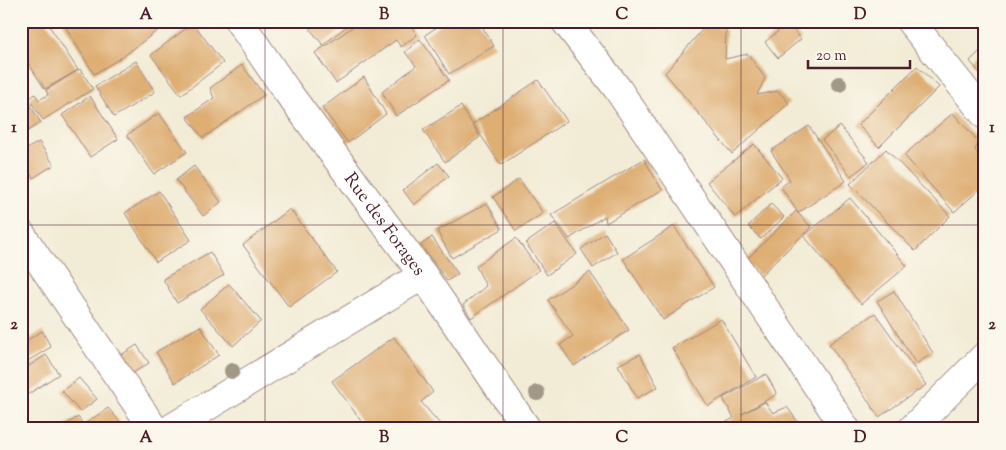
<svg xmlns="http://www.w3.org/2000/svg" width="1006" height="450" viewBox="0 0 1006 450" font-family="'Sorts Mill Goudy',serif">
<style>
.building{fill:#deae73}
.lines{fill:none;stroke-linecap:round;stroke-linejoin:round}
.minor-casing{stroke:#9e8680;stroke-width:30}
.minor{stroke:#fff;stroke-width:28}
.tree{fill:#a19888}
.grid{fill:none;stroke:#4a1f2b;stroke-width:1;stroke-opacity:0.55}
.labels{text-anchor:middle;stroke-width:4;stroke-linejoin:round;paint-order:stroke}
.street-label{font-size:18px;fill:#4a1f2b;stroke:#fbf7ec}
.neatline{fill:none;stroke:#4a1f2b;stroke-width:2}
.grid-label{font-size:16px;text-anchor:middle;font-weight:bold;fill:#4a1f2b}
</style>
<rect width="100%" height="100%" fill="#fbf7ec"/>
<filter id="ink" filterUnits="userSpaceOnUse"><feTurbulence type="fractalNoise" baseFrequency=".02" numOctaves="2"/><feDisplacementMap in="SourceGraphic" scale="10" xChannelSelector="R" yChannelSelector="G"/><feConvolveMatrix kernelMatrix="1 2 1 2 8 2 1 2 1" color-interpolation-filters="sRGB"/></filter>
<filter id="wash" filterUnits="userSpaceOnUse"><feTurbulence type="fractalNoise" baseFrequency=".0096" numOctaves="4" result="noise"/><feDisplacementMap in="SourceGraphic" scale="20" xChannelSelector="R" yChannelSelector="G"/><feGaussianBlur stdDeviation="1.12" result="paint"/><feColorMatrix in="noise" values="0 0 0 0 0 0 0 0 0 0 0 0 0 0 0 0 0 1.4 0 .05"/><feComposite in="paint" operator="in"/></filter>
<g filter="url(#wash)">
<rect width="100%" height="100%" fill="#f2ecd6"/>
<g id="blocks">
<g class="building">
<polygon points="21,21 46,21 78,70 45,89 27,61 21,67"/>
<polygon points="62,21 158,21 162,27 124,56 94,74"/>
<polygon points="320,21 353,21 323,45 310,29"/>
<polygon points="361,21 408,21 417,35 401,47 396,40 336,83 315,53"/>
<polygon points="446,21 479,21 494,46 449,74 425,35"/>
<polygon points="193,23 223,63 181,95 151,55"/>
<polygon points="708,23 726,30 725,59 748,54 765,78 757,95 778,91 789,103 732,154 665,73"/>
<polygon points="788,23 801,39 778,58 765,42"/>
<polygon points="420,39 449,80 396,116 382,92 416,66 405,52"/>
<polygon points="985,46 985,80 970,61"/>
<polygon points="136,61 155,92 114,117 95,86"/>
<polygon points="242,65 264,95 203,138 187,117 214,98 210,88"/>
<polygon points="917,66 939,87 879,147 858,125"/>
<polygon points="80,69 93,89 43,120 29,99 35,94 39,100 48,95 46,90"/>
<polygon points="364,77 386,114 348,143 322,108"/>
<polygon points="538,80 567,121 501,165 473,124"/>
<polygon points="90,96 118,139 90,157 62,115"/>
<polygon points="26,98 41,123 21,135 21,100"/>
<polygon points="461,106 480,137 445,162 423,130"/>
<polygon points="159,113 187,152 154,174 127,135"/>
<polygon points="953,113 979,142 975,150 985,162 985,185 954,212 904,155"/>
<polygon points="809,126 846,181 798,213 781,187 790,180 771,151"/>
<polygon points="840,126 869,162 851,176 822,140"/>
<polygon points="39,142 54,165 33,178 21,158 21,152"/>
<polygon points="754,144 782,178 735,217 707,182"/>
<polygon points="886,149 950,216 915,251 850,184"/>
<polygon points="644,159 662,190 606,223 605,216 569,239 551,215"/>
<polygon points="438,163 449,176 414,205 403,190"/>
<polygon points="194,166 221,202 203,216 176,180"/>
<polygon points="519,179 543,213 516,231 493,197"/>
<polygon points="159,191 191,240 156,262 125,213"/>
<polygon points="850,198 907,266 861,304 804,236"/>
<polygon points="487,203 502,229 452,258 437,231"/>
<polygon points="771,204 784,217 761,239 748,226"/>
<polygon points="290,209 337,272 289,307 243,245"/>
<polygon points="796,211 811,227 760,276 745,261"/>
<polygon points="555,223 577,254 547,275 526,243"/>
<polygon points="674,226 714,287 663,320 623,259"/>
<polygon points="605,233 617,252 593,268 581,249"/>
<polygon points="432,237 458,274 447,281 421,245"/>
<polygon points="516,238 539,270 471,318 463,305 486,286 476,266"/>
<polygon points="210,252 224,275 177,303 163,279"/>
<polygon points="590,272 629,330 574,366 560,345 573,336 548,300"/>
<polygon points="229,284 261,321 233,346 200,309"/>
<polygon points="894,291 933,353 916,364 877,301"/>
<polygon points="875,313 926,385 879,417 829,344"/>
<polygon points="721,319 756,377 708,406 672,348"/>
<polygon points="200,326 219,355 175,383 156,352"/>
<polygon points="42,331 51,347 21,365 21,344"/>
<polygon points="394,337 433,392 421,402 440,424 432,429 367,429 332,381"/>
<polygon points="137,345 149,363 130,375 118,357"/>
<polygon points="640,354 658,387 637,398 618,365"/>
<polygon points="46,355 59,374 21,399 21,371"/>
<polygon points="766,374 777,394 742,414 765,402 773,413 787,407 803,429 726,429 723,424 734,418 723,398"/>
<polygon points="79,378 97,399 80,412 62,391"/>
<polygon points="108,408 120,422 110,429 59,429 78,417 83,425"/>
<polygon points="459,423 463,429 451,429"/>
</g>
</g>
</g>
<g filter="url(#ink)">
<use href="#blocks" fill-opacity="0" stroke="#9e8680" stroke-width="1"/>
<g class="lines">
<g class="minor-casing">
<g id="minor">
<path id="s1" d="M239,21L286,90L423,275L527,429"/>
<polyline points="565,21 617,88 846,429"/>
<polyline points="910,21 985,115"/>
<polyline points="21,234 154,429"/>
<polyline points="170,429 423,275"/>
<polyline points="912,429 985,356"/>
</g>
</g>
<use href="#minor" class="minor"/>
</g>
<g class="tree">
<circle cx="839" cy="84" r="8"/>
<circle cx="232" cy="371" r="8"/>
<circle cx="537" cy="393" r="8"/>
</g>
</g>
<path class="grid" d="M265,21V429M503,21V429M741,21V429M21,225H985"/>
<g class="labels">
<g class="street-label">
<text dy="6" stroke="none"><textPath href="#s1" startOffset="250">Rue des Forages</textPath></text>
</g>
</g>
<rect width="1006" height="450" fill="none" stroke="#fbf7ec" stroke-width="55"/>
<path d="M808 60v8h102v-8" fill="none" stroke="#4a1f2b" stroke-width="2.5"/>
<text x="816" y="60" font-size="15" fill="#4a1f2b" stroke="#fbf7ec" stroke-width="4" paint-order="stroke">20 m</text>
<rect x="28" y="28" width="950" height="394" class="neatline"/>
<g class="grid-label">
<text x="146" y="19">A</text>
<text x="384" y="19">B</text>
<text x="622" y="19">C</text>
<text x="860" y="19">D</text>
<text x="14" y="132">1</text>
<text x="992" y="132">1</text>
<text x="14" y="329">2</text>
<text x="992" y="329">2</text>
<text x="146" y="442">A</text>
<text x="384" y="442">B</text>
<text x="622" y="442">C</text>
<text x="860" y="442">D</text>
</g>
</svg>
